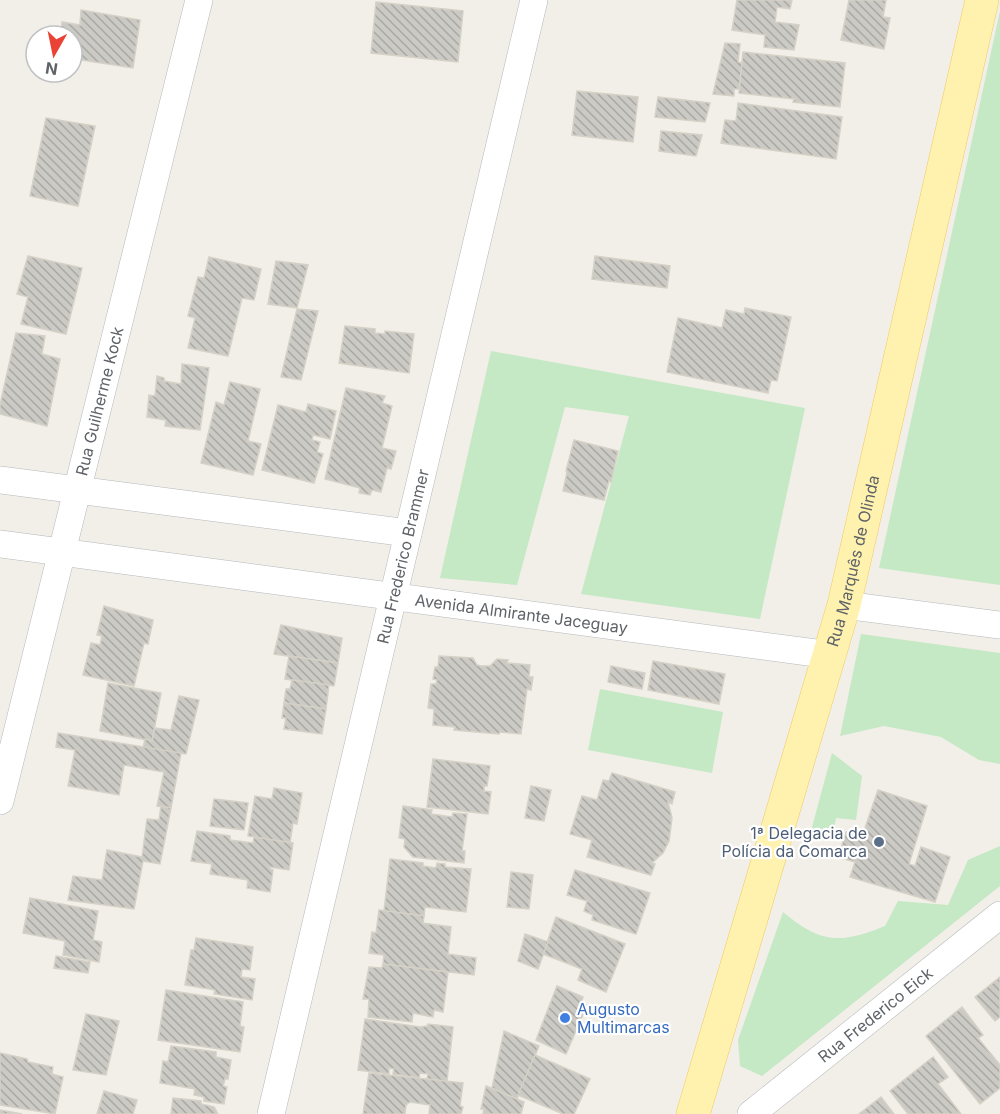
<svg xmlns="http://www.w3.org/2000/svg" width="1000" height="1114" viewBox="0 0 1000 1114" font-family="Inter,sans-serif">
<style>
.grass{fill:#c5e8c5}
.building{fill:url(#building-back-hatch);stroke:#d6d1c6;stroke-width:1.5}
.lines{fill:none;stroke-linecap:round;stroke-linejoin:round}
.street-casing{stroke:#b5b8bc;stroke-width:28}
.primary-casing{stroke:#f2c960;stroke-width:34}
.street{stroke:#fff;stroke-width:27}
.primary{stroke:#fff2af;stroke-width:33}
.service-dot{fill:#5c6f8a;stroke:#fff;stroke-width:2}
.shop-dot{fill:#3f7fe0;stroke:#fff;stroke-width:2}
.labels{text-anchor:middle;stroke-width:4.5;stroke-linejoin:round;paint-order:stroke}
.street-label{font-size:16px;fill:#5f6368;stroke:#fff}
.service-label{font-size:16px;fill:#4e5e75;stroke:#fff;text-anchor:end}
.shop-label{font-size:16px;fill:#366cbe;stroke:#fff;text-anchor:start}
</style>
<defs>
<pattern id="building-back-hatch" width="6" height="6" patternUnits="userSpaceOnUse" patternTransform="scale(1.5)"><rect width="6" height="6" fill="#cccac5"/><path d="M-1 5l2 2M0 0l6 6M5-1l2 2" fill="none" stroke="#a9a8a4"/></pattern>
</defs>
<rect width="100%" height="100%" fill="#f1efe8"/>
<g class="grass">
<polygon points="1000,11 1000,585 879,568"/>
<polygon points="491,351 805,408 760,619 581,594 629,416 565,407 517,585 440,578"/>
<polygon points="861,634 1000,653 1000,764 979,760 941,737 884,726 840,736"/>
<polygon points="600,689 723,712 712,773 588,750"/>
<polygon points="832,753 862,776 856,820 836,818 833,835 811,831"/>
<path d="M1000,846V886L762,1076L740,1066L738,1040L783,912C821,944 841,944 885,926L898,901L948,905L968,860Z"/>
</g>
<g class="building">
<polygon points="737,0 792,0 790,9 777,7 775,22 799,25 794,50 764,47 765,35 732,30"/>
<polygon points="849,0 886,0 883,17 890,18 884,49 841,40"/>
<polygon points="376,2 463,11 458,62 371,53"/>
<polygon points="81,10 140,20 133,68 75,59 76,58 72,57 72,36 61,36 62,22 80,25"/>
<polygon points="725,43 740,44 738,62 742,63 739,89 734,89 734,96 713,94"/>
<polygon points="743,52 845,63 840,107 793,102 794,99 739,93"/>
<polygon points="577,91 638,97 633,142 572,135"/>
<polygon points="658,97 710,103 705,122 655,117"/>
<polygon points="738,103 842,117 836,159 721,143 725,120 736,121"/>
<polygon points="46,118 95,126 78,206 30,196"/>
<polygon points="661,131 702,135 696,156 659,151"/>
<polygon points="28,256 82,268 66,334 21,324 28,297 17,294"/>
<polygon points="595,256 670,266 667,288 592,279"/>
<polygon points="209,257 261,269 254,300 242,298 228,356 188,348 195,318 188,316 198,277 204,278"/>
<polygon points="276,261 308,265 297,308 268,304"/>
<polygon points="745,308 791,317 777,381 771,380 768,393 667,372 678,318 722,328 726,310 744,314"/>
<polygon points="297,309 318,311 301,380 281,377"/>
<polygon points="345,326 375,329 375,333 385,334 385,331 414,334 409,373 339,363"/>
<polygon points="16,333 45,336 42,354 60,359 47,426 0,414 0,405"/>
<polygon points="182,364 209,368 200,430 165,426 166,420 147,417 149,395 155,396 157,376 164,378 164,381 181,384"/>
<polygon points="230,382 260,389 248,441 261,444 253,475 201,463 216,402 224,405"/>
<polygon points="346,388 385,396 382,403 392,406 382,448 396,451 391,469 387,468 381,492 372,490 370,495 359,493 360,488 325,479"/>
<polygon points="308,404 336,411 330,439 313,435 312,440 320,442 317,452 323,454 314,483 262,470 278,405 306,412"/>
<polygon points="574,440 618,451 611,482 609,481 604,500 563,491 567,472 566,471"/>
<polygon points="104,606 153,620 148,644 144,643 134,686 83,675 91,643 100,645 102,636 97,635"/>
<polygon points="281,625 342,638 338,663 274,654"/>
<polygon points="289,656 338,663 334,686 285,679"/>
<polygon points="439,656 473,658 477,665 481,666 490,666 497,659 508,660 507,663 530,665 529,677 533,677 531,690 527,689 521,734 500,732 499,734 454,730 455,727 433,725 434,709 428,708 431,684 436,684 437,680 433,679 435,667 438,667"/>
<polygon points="653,661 725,674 719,704 648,690"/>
<polygon points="611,666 645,673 642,689 608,682"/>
<polygon points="292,680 329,685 326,709 284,703 286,689 290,689"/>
<polygon points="108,683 161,693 152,741 100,731"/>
<polygon points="179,696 199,700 186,754 143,748 145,739 152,741 155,728 171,730"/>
<polygon points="284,703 326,709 322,734 284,729 286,718 282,718"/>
<polygon points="58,733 181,753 171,808 157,806 164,772 124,765 119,795 68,786 75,750 56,747"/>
<polygon points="433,759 490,766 487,786 484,786 484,791 491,792 488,814 427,807"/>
<polygon points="612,773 675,792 672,804 668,802 672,818 669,841 663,853 652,863 655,864 651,875 587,857 592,840 570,834 582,796 597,800 603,780 609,781"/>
<polygon points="531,786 551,790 544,821 525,818"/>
<polygon points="274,788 302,793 297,824 293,823 290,843 248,836 255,796 272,799"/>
<polygon points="878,790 927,806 909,864 915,866 921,847 950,857 935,902 850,877 855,862 838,857 846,832 862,837"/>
<polygon points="214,799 248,803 244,830 210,826"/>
<polygon points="161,806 171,808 160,864 143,861 134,909 68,900 73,876 102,880 107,850 142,857 147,819 159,820"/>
<polygon points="403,806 432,810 431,814 452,817 453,813 467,814 462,851 465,851 464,863 413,857 404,847 405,839 399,838"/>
<polygon points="197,831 230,836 230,840 253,843 254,837 293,843 289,870 270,867 270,869 273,870 270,892 247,888 248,880 210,874 212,864 191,861"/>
<polygon points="390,859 423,863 423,866 436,868 437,863 445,864 445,867 471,869 466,912 425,907 424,916 384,911"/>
<polygon points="575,870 650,893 636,934 592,920 593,915 584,911 587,901 567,895"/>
<polygon points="511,872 533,875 529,909 507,907"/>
<polygon points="30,898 98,911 93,940 102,942 99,962 63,955 65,941 23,933"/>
<polygon points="379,910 424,916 423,923 451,927 448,954 476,958 474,975 383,964 384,955 369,953 372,932 376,933"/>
<polygon points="556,917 625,944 606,992 578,980 582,969 543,954"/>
<polygon points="525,934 548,942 538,969 518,961"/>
<polygon points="196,938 253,947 250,970 242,969 241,977 255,979 252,1000 214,994 215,990 185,985 191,950 194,950"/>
<polygon points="56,956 90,962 88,973 54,968"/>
<polygon points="383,964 448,972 443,1012 434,1010 433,1017 413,1013 412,1022 368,1017 369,999 363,999 369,967 382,968"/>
<polygon points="1000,977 1000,1017 995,1021 975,997"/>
<polygon points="557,986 583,997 581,1003 587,1005 566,1054 536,1040"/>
<polygon points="166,990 243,1002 240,1026 244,1027 240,1052 158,1040"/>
<polygon points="962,1007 983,1035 978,1038 1000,1065 1000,1088 980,1104 926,1036"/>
<polygon points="86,1014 119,1021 106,1075 73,1070"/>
<polygon points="365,1019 420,1027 427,1026 428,1024 453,1027 447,1081 427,1079 428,1074 420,1073 419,1078 393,1074 394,1069 389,1068 389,1074 358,1070"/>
<polygon points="504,1031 539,1046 517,1099 492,1088"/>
<polygon points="171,1046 216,1052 216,1057 231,1060 228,1079 225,1079 223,1086 227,1087 224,1104 204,1101 204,1097 194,1095 195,1089 160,1083 163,1061 168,1062"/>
<polygon points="0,1053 27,1059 28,1062 53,1067 52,1074 63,1077 55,1114 0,1105"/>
<polygon points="535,1055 590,1079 574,1114 563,1114 518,1095"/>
<polygon points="933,1057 948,1077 938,1084 961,1114 908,1114 890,1091"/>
<polygon points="369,1073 463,1083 460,1106 463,1107 461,1114 429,1114 430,1105 410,1102 406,1105 405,1114 363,1114"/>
<polygon points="486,1086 524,1102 521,1114 483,1114 484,1109 481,1109"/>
<polygon points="104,1091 137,1100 133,1114 97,1114"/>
<polygon points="881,1097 894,1114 859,1114"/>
<polygon points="173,1098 201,1101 201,1104 214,1107 218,1114 171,1114"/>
<polygon points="0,1110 22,1114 0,1114"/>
</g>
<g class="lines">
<g class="street-casing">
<g id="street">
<polyline points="0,480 408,533"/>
<path id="s1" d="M0,544L831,655"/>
<polyline points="844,605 1000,625"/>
<path id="s2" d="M0,801L199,0"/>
<path id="s3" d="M271,1114L534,0"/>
<path id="s4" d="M751,1114L1000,915"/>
</g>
</g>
<g class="primary-casing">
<g id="primary">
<path id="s5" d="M693,1114L844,605L982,0"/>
</g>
</g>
<use href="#street" class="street"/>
<use href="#primary" class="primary"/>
</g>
<circle class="service-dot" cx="879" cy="842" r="6"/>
<circle class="shop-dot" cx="565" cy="1018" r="6"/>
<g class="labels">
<g class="street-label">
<text dy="6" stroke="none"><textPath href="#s2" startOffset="412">Rua Guilherme Kock</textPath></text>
<text dy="6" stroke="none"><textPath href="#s3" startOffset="573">Rua Frederico Brammer</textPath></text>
<text dy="6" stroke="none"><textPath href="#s5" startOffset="576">Rua Marquês de Olinda</textPath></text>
<text dy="6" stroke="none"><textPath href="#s1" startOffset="526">Avenida Almirante Jaceguay</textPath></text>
<text dy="6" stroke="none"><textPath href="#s4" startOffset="159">Rua Frederico Eick</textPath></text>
</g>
<g class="service-label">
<text x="867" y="839">1ª Delegacia de<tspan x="867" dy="18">Polícia da Comarca</tspan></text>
</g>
<g class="shop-label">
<text x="577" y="1015">Augusto<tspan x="577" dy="18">Multimarcas</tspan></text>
</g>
</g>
<g transform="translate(54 54) rotate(189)"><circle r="28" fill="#ffffff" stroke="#bfc1c3" stroke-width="1.5"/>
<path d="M0-4.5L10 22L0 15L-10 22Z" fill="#ea4335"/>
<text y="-9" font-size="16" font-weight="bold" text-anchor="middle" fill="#5f6368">N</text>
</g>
</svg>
